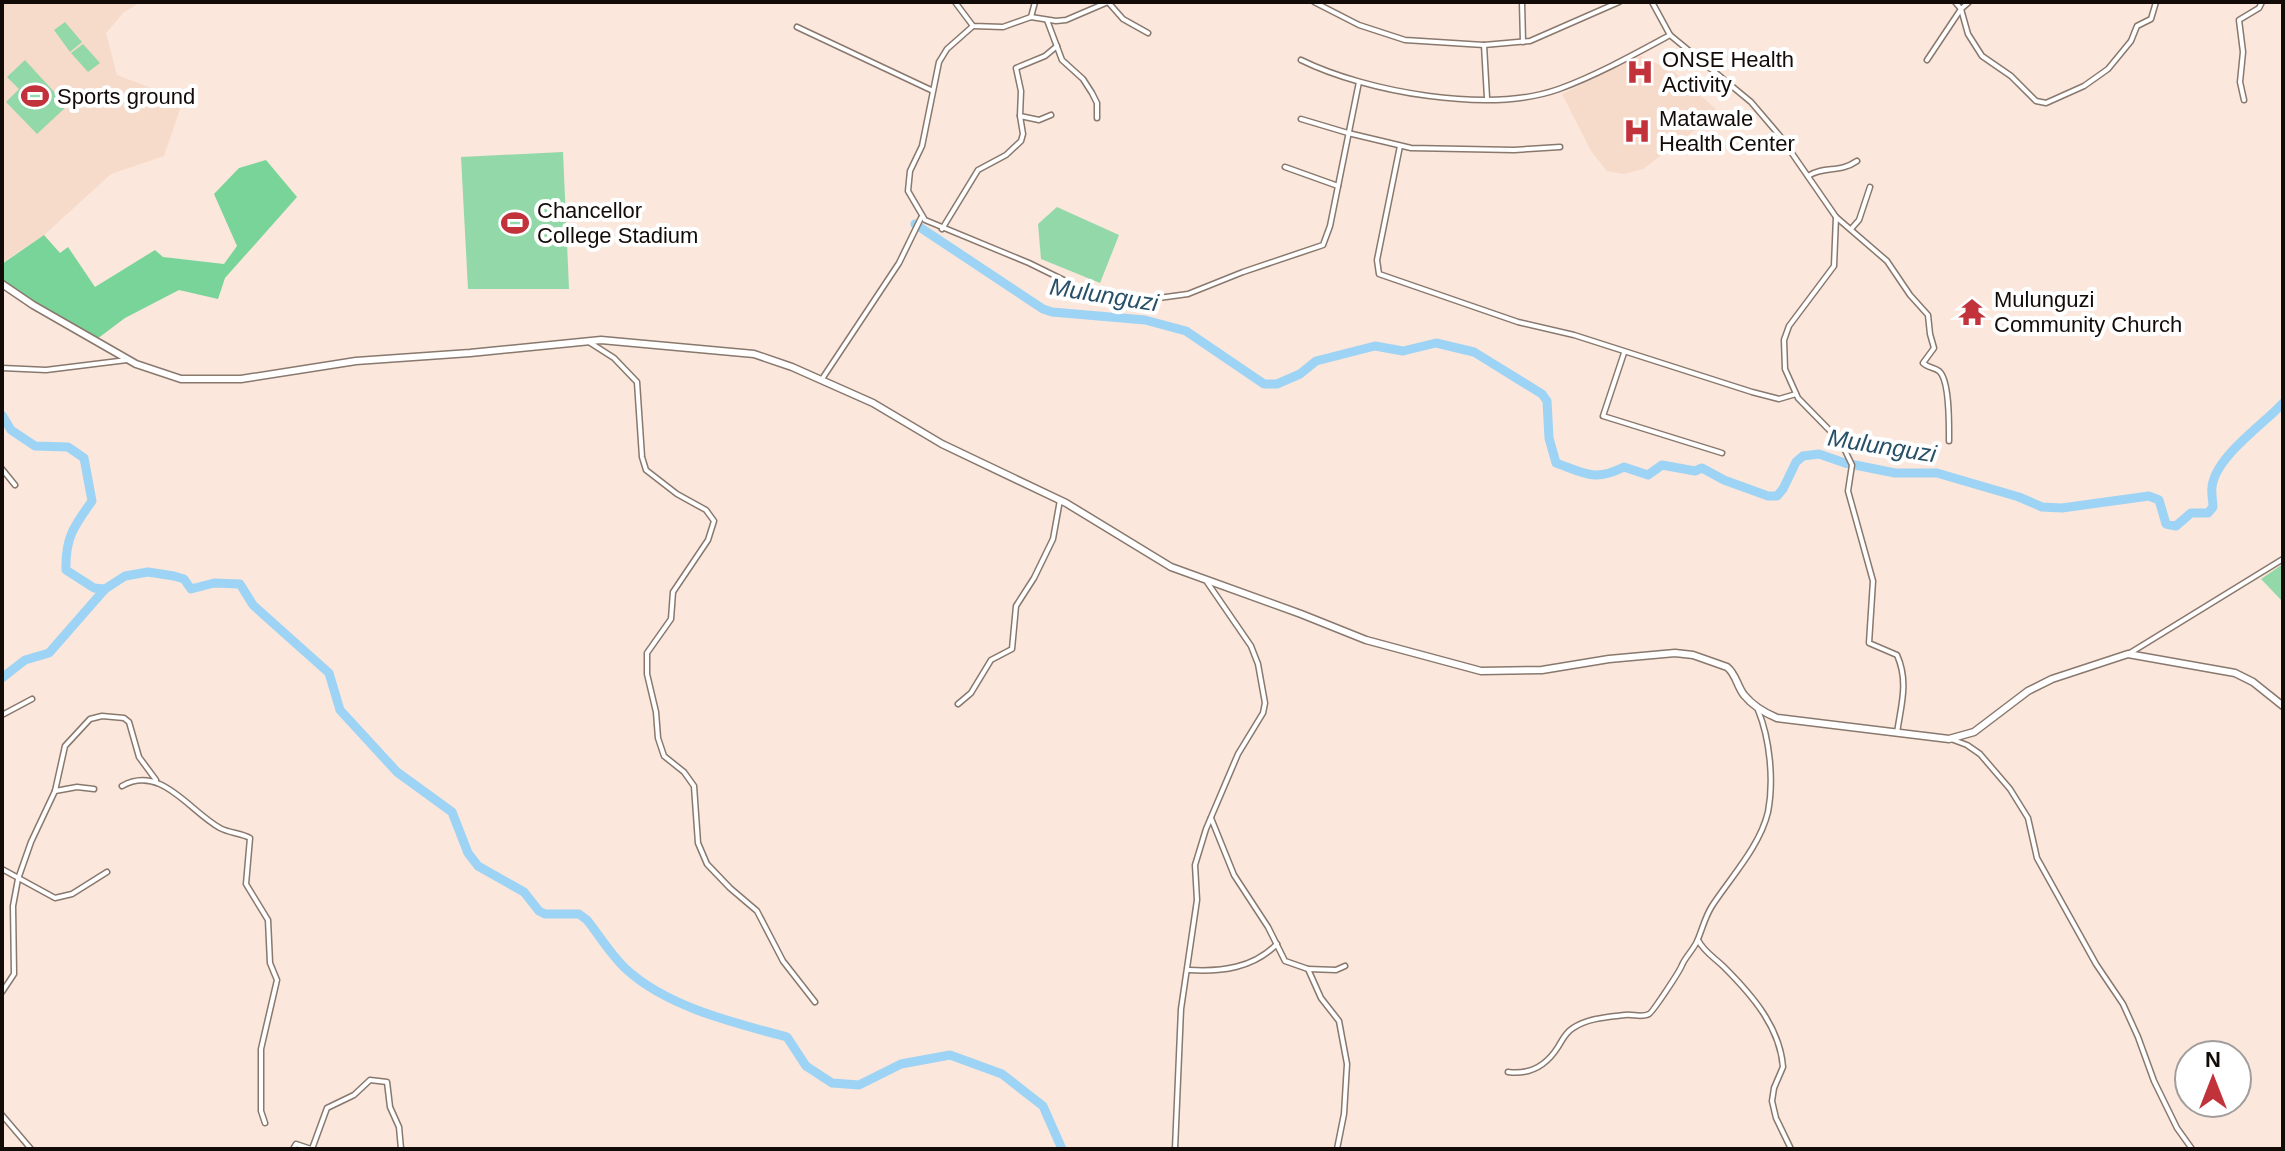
<svg xmlns="http://www.w3.org/2000/svg" width="2285" height="1151" viewBox="0 0 2285 1151" font-family="Helvetica,sans-serif">
<style>
.built{fill:#f6dbcb}
.green{fill:#93d8a9}
.forest{fill:#78d498}
.lines{fill:none;stroke-linecap:round;stroke-linejoin:round}
.river{stroke:#9dd3f5;stroke-width:9}
.street-casing{stroke:#89786d;stroke-width:7}
.secondary-casing{stroke:#89786d;stroke-width:9}
.street{stroke:#fff;stroke-width:4}
.secondary{stroke:#fff;stroke-width:6}
.labels{text-anchor:middle;stroke-width:8;stroke-linejoin:round;paint-order:stroke}
.poi-label{font-size:22px;fill:#120b08;stroke:#fff;text-anchor:start}
.water-label{font-size:24px;font-style:italic;fill:#275068;stroke:#fff}
</style>
<rect width="100%" height="100%" fill="#fbe7db"/>
<g class="built">
<polygon points="2,2 141,2 124,12 106,33 117,75 183,100 164,156 111,174 44,235 2,263"/>
<polygon points="1641,56 1673,71 1719,112 1643,169 1623,174 1607,171 1591,151 1562,94 1631,59"/>
</g>
<g class="green">
<polygon points="65,22 82,42 70,52 54,30"/>
<polygon points="83,44 100,63 88,72 71,53"/>
<polygon points="25,60 67,106 37,134 6,102 19,89 7,77"/>
<polygon points="563,152 569,289 468,289 461,157"/>
<polygon points="1057,207 1119,235 1100,283 1041,259 1038,224"/>
<polygon points="2283,564 2283,602 2261,579"/>
</g>
<polygon class="forest" points="266,160 297,197 225,278 218,299 179,290 125,318 97,339 28,301 2,282 2,264 44,235 60,253 68,247 95,287 155,250 163,257 224,264 237,246 214,194 239,168"/>
<g class="lines">
<g class="river">
<path d="M915,224L1043,309L1052,312L1145,320L1186,331L1264,384H1277L1300,374L1316,361L1375,346L1403,351L1436,343L1474,352L1542,394L1547,401L1549,438L1556,463C1585,473 1594,482 1624,467L1648,475L1662,465L1695,471L1702,468L1724,480L1768,496H1777L1783,489L1796,462L1803,456L1819,454L1845,463L1895,473H1937L2019,497L2042,507L2062,508L2149,496L2159,500L2166,524L2176,526L2191,513H2208L2213,507C2213,501 2211,493 2212,487C2215,457 2263,425 2283,403"/>
<path d="M2,415L11,430L35,446L68,447L84,458L92,501C74,526 65,538 66,570L94,588L105,589"/>
<path d="M2,678L25,660L49,653L105,589L125,576L148,572L174,576L184,579L191,589L214,583L240,584L253,605L329,673L340,710L397,772L452,812L468,853L478,866L524,892L539,911L545,914H579L587,920C599,935 611,955 626,969C667,1007 735,1023 787,1037L806,1066L832,1083L859,1085L901,1064L950,1055L1002,1074L1043,1106L1062,1149"/>
</g>
<g class="street-casing">
<g id="street">
<polyline points="955,2 973,26 1003,27 1031,17 1056,21 1066,20 1108,2"/>
<polyline points="1108,2 1123,19 1148,33"/>
<polyline points="1314,2 1359,25 1405,40 1484,45 1530,41 1619,2"/>
<polyline points="1522,2 1523,42"/>
<polyline points="1955,2 1961,9 1969,2"/>
<polyline points="1961,9 1968,34 1982,56 2011,76 2036,101 2046,103 2084,86 2108,69 2131,41 2137,26 2151,19 2156,2"/>
<polyline points="1031,17 1035,2"/>
<polyline points="1047,20 1062,60 1083,79 1092,93 1097,103 1097,118"/>
<polyline points="973,26 947,49 939,62 922,146 910,171 908,191 925,220 1029,263 1084,290 1129,302 1188,294 1243,272 1323,245 1330,226 1359,82"/>
<polyline points="797,27 931,90"/>
<path d="M1670,35L1751,102L1780,136L1836,217L1887,261L1910,295L1928,315L1930,334L1934,348L1923,363C1928,368 1934,367 1939,371C1950,380 1949,427 1949,441"/>
<polyline points="1484,45 1487,98"/>
<path d="M1301,60C1366,92 1489,114 1559,89C1597,75 1635,54 1670,35L1652,2"/>
<polyline points="1927,60 1961,9"/>
<polyline points="2244,100 2240,82 2243,52 2239,20 2259,8 2262,2"/>
<polyline points="1051,115 1039,120 1020,116 1021,91 1016,68 1045,56 1057,46"/>
<polyline points="1301,119 1348,133 1411,148 1514,150 1560,147"/>
<polyline points="1400,146 1377,260 1379,274 1518,322 1574,335 1752,392 1779,399 1796,394"/>
<polyline points="1285,167 1338,186"/>
<path d="M1808,176C1826,165 1838,174 1857,161"/>
<path d="M1836,217L1834,266L1789,326L1784,340L1785,369L1798,398L1841,442L1852,465L1848,491L1873,581L1869,643L1897,655C1909,682 1901,705 1897,733"/>
<polyline points="942,229 978,170 1006,155 1021,141 1023,134 1020,116"/>
<polyline points="1851,229 1859,220 1870,187"/>
<polyline points="589,342 614,358 637,382 642,457 646,470 677,494 706,510 714,521 708,540 673,592 671,619 647,653 647,674 656,712 658,738 664,756 684,772 694,786 698,843 707,864 730,888 757,911 783,961 815,1002"/>
<polyline points="1624,353 1603,416 1722,453"/>
<polyline points="2,368 46,370 127,360"/>
<polyline points="822,379 899,263 921,218"/>
<polyline points="2,469 15,485"/>
<polyline points="2130,653 2283,559"/>
<polyline points="958,704 971,693 991,660 1012,649 1016,606 1034,578 1053,539 1060,500"/>
<polyline points="2,715 32,699"/>
<polyline points="1951,739 1967,745 1980,754 2010,789 2028,818 2037,858 2096,964 2123,1004 2138,1037 2154,1081 2177,1128 2192,1149"/>
<path d="M122,786C161,764 189,811 220,828C229,833 241,833 250,838L246,884L268,920L270,963L277,980L261,1049V1111L265,1123"/>
<polyline points="55,791 77,787 94,789"/>
<polyline points="1211,818 1234,875 1268,927 1285,961 1308,969 1321,998 1339,1021 1347,1064 1344,1114 1337,1149"/>
<polyline points="2,869 55,898 72,894 107,872"/>
<path d="M1698,940C1704,952 1715,958 1724,967C1752,995 1780,1027 1783,1067L1774,1088L1772,1101L1776,1118L1791,1149"/>
<polyline points="1308,969 1336,970 1345,966"/>
<path d="M1189,970C1222,972 1253,968 1277,944"/>
<polyline points="2,992 14,974 13,906 18,879 31,842 55,791 65,746 90,719 102,716 124,718 129,722 139,757 156,780"/>
<path d="M1508,1072C1530,1075 1546,1066 1558,1047C1563,1039 1565,1033 1573,1028C1588,1018 1608,1017 1625,1015C1633,1014 1642,1018 1649,1014C1652,1013 1680,971 1682,965C1686,956 1695,948 1698,939C1703,927 1705,917 1712,906C1731,877 1760,846 1768,812C1774,781 1770,739 1758,710"/>
<polyline points="2,1115 31,1149"/>
<polyline points="293,1149 296,1144 311,1149"/>
<polyline points="312,1149 327,1108 354,1095 370,1080 387,1082 390,1107 399,1127 401,1149"/>
<polyline points="1175,1149 1181,1009 1197,900 1195,865 1206,829 1238,754 1263,713 1265,703 1258,664 1251,646 1207,582"/>
</g>
</g>
<g class="secondary-casing">
<path id="secondary" d="M2,284L33,305L136,364L181,379H241L356,361L470,353L601,340L754,354L792,367L873,403L942,444L1066,503L1171,567L1301,614L1366,640L1481,671L1542,670L1609,659L1675,653L1693,655L1727,667C1736,674 1737,686 1744,695C1753,706 1765,713 1777,718L1949,739L1974,732L2028,691L2052,679L2128,654L2235,673L2253,682L2283,706"/>
</g>
<use href="#street" class="street"/>
<use href="#secondary" class="secondary"/>
</g>
<defs>
<g id="hospital-bare" transform="scale(2.16)"><path d="M-5-5h3v3.5h4V-5h3V5h-3V1.5h-4V5h-3Z" fill="#c2323b" stroke="#fff" stroke-width="2.5" paint-order="stroke"/></g>
<g id="stadium-bare" transform="scale(2.16)"><path d="M0-5a6.5 5 0 1 0 0 10a6.5 5 0 1 0 0-10ZM-3.5-1.8h7v3.6h-7Z" fill="#c2323b" stroke="#fff" stroke-width="2.5" paint-order="stroke"/></g>
<g id="temple-bare" transform="scale(2.16)"><path d="M0-6L5-2H3V0L6.5 2.5H4V6H1.5V3h-3V6H-4V2.5H-6.5L-3 0V-2H-5Z" fill="#c2323b" stroke="#fff" stroke-width="2.5" paint-order="stroke"/></g>
</defs>
<g fill-rule="evenodd">
<use href="#hospital-bare" x="1640" y="72"/>
<use href="#stadium-bare" x="35" y="96"/>
<use href="#hospital-bare" x="1637" y="131"/>
<use href="#stadium-bare" x="515" y="223"/>
<use href="#temple-bare" x="1972" y="312"/>
</g>
<g class="labels">
<g class="poi-label">
<text x="1662" y="67">ONSE Health<tspan x="1662" dy="25">Activity</tspan></text>
<text x="57" y="104">Sports ground</text>
<text x="1659" y="126">Matawale<tspan x="1659" dy="25">Health Center</tspan></text>
<text x="537" y="218">Chancellor<tspan x="537" dy="25">College Stadium</tspan></text>
<text x="1994" y="307">Mulunguzi<tspan x="1994" dy="25">Community Church</tspan></text>
</g>
<g class="water-label">
<text transform="translate(1104 295) rotate(9)" y="8">Mulunguzi</text>
<text transform="translate(1882 446) rotate(9)" y="8">Mulunguzi</text>
</g>
</g>
<rect width="2285" height="1151" fill="none" stroke="#120b08" stroke-width="8"/>
<g transform="translate(2213 1079)"><circle r="38" fill="#ffffff" stroke="#a09d9c" stroke-width="2"/>
<path d="M0-6L14 30L0 20L-14 30Z" fill="#c2323b"/>
<text y="-12" font-size="22" font-weight="bold" text-anchor="middle" fill="#120b08">N</text>
</g>
</svg>
